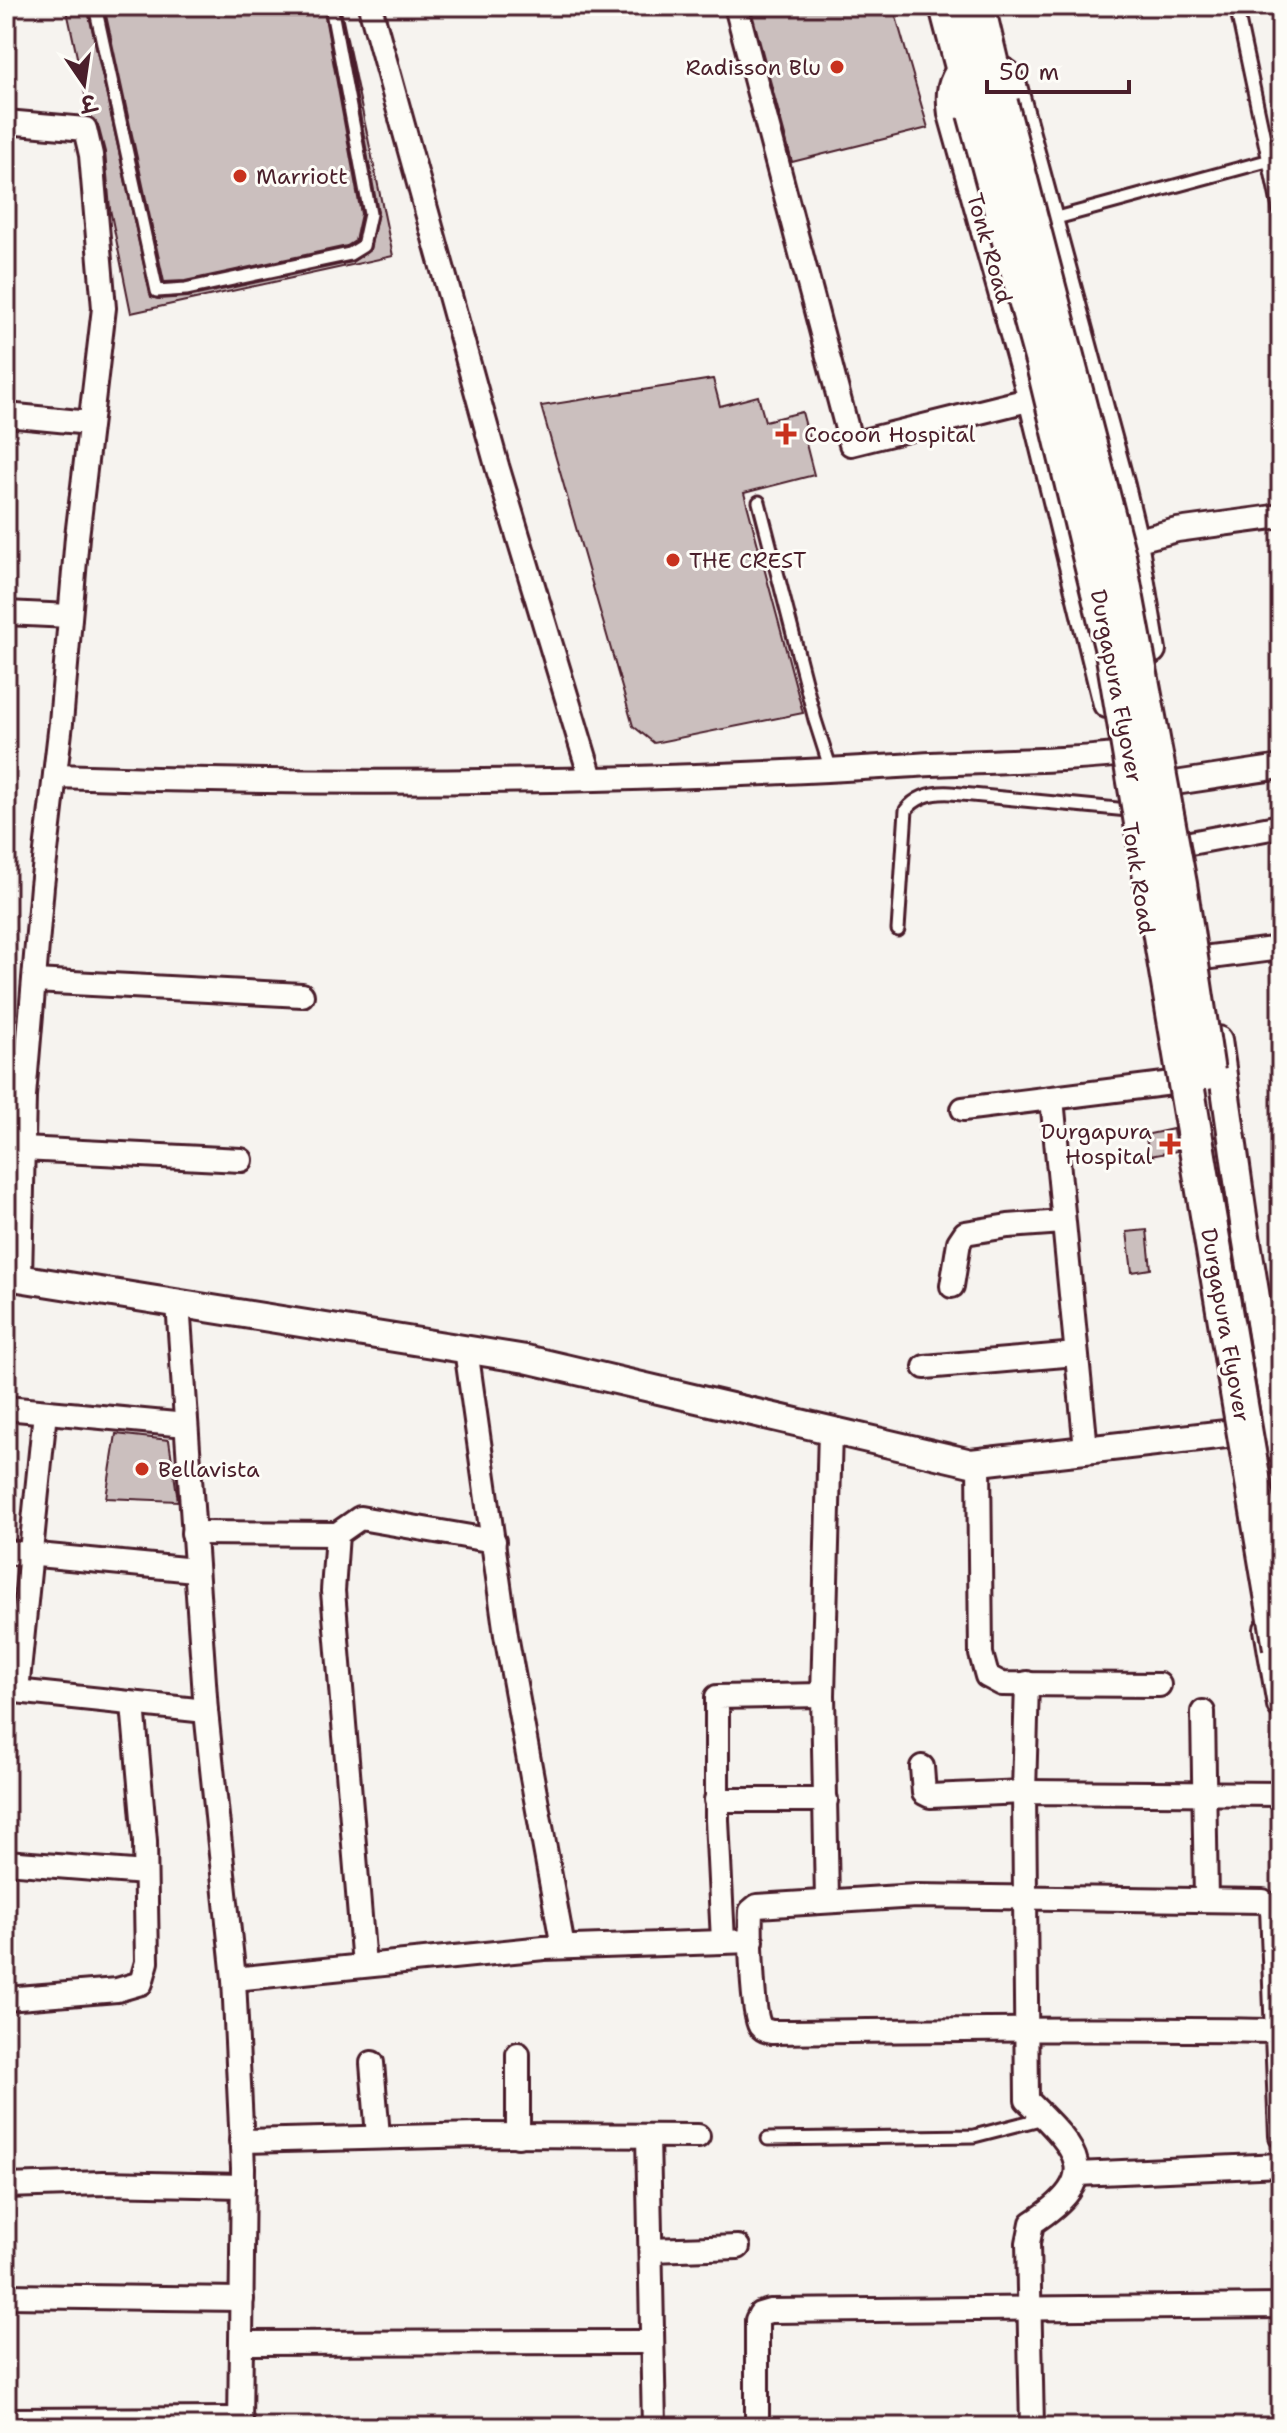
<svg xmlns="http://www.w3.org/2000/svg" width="1287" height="2433" viewBox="0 0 1287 2433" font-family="'Shantell Sans','Playpen Sans Deva',sans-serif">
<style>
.building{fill:#cbbfbe;stroke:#4a1f2b;stroke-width:2}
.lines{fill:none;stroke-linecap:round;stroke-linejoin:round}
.service-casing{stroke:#4a1f2b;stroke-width:17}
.minor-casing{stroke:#4a1f2b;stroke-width:28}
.tertiary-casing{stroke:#4a1f2b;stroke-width:32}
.primary-casing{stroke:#4a1f2b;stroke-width:40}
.service{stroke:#fdfcf7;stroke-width:11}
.minor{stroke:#fdfcf7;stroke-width:22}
.tertiary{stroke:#fdfcf7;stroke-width:26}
.primary{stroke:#fdfcf7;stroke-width:34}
.primary-bridge-casing{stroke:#4a1f2b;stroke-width:40;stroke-linecap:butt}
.primary-bridge{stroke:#fdfcf7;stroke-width:34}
.poi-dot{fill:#c8321e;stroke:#fdfcf7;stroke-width:3}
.labels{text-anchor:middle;stroke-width:6;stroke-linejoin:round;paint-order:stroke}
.poi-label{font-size:22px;fill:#4a1f2b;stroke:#fdfcf7;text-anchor:start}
.street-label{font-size:22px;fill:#4a1f2b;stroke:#fdfcf7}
</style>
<rect width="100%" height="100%" fill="#f6f3ef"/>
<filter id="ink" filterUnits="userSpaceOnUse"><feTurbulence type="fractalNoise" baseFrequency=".0125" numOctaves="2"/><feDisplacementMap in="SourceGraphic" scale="16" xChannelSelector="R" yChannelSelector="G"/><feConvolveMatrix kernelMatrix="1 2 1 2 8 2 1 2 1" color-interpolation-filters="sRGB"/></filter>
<g filter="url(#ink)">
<g class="building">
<polygon points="66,6 87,6 151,297 158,299 188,297 352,262 370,250 378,212 340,6 393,256 131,313 110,209 105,152 98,125 90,117"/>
<polygon points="104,6 323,6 361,214 355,241 347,246 185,281 164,282"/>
<polygon points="750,6 893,6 928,128 792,162"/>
<polygon points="713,379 720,406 758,396 765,421 802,412 809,438 805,440 814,475 744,493 803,713 654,743 633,726 541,406"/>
<polygon points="1173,1129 1177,1151 1150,1156 1145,1135"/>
<polygon points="1147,1230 1151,1269 1132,1272 1127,1232"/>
<polygon points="116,1434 169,1440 178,1501 106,1498"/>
</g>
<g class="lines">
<g class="service-casing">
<g id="service">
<polyline points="95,6 157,291 186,289 350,254 363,246 370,214 331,6"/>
<polyline points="1236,6 1281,218"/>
<polyline points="1049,220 1267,161"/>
<polyline points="759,502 815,720 831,770"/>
<path d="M898,930L906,810C917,796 933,792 951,793L1128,810"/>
<polyline points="768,2139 974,2136 1044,2118"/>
</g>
</g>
<g class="minor-casing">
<g id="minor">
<polyline points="370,6 497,466 591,778"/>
<polyline points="736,6 851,444 1032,399"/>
<polyline points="6,122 85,129 91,155 104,308 77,537 61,723 42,886 24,1096 20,1278"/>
<polyline points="6,415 90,423"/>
<polyline points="1134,541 1177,530 1281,516"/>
<polyline points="6,613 70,616"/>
<path d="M55,776C336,786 618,783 898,766C978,760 1060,763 1140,752"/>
<polyline points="1175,783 1281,767"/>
<polyline points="1185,844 1281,826"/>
<polyline points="1203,958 1281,948"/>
<polyline points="34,981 302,995"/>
<polyline points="1052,1099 1086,1449"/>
<polyline points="963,1109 1172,1083"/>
<polyline points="23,1149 241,1160"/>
<polyline points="952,1286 959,1242 965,1233 1008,1226 1063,1222"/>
<polyline points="178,1303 206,1711 234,1979 243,2168 240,2427"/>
<polyline points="466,1349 506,1635 563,1947"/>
<polyline points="925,1367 1076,1354"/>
<polyline points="6,1408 186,1425"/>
<polyline points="979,1462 981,1654 987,1676 1002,1684 1159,1685"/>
<polyline points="193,1533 337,1534"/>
<polyline points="6,1552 195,1570"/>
<path d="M1027,1683L1024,1792L1027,2100C1079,2151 1104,2176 1032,2223L1028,2243L1032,2427"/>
<polyline points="6,1690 206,1711"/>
<polyline points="17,1691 45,1412"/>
<polyline points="1203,1712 1206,1900"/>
<polyline points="922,1767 924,1793 930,1796 1024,1792 1281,1794"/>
<polyline points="716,1800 826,1800"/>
<polyline points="6,1862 145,1873"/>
<polyline points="827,1900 823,1695 830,1431"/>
<polyline points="723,1941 717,1820 717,1697 823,1695"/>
<polyline points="364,1965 333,1591 337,1534 360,1518 494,1541"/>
<polyline points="234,1979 544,1948 752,1941"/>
<polyline points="6,1999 117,1990 141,1983 147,1962 145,1841 133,1704"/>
<path d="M1281,2031H1276C1107,2028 939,2030 771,2032C766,2030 764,2031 760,2026C752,2013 750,1931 751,1911L757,1906L916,1896L1263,1901L1272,1908L1281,2136"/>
<polyline points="518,2054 518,2136"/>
<polyline points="372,2063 378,2136"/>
<polyline points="648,2136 654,2427"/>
<polyline points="241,2141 478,2135 698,2136"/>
<polyline points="1077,2174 1281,2165"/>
<polyline points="6,2186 103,2183 243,2186"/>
<polyline points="651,2250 738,2247"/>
<polyline points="6,2296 242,2299"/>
<polyline points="241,2343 652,2342"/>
<polyline points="6,2420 241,2419"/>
<polyline points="757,2425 757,2320 760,2314 770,2311 1281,2306"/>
</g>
</g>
<g class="tertiary-casing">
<g id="tertiary">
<path d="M963,66C950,83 949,93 952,114L1032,399L1107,704"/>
<polyline points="998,69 1006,73 1013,86 1121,486 1134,541 1152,650"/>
<polyline points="1218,1040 1245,1230 1281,1451"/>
<polyline points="6,1276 526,1359 971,1463 1261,1430"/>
<polyline points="1268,1629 1281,1705"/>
</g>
</g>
<g class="primary-casing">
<g id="primary">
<polyline points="947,6 975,113"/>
<polyline points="977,6 1000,103"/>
</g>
</g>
<use href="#service" class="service"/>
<use href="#minor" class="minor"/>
<use href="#tertiary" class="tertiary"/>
<use href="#primary" class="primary"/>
<g class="primary-bridge-casing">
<g id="primary-bridge">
<polyline points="1000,103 1118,556 1179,884 1207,1072"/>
<polyline points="975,113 1044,365 1113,651 1281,1648"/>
</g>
</g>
<use href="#primary-bridge" class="primary-bridge"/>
</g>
</g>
<g class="poi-dot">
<circle cx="837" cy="67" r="8"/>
<circle cx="240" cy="176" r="8"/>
<path d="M782 422h8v8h8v8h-8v8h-8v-8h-8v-8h8z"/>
<circle cx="673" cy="560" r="8"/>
<path d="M1166 1132h8v8h8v8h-8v8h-8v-8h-8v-8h8z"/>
<circle cx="142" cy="1469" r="8"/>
</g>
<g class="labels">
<g class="poi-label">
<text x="821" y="75" text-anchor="end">Radisson Blu</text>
<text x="256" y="184">Marriott</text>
<text x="804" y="442">Cocoon Hospital</text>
<text x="689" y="568">THE CREST</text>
<text x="1152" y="1139" text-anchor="end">Durgapura<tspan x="1152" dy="25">Hospital</tspan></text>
<text x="158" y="1477">Bellavista</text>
</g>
<g class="street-label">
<text transform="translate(990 248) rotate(74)" y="8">Tonk Road</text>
<text transform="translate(1117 686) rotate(79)" y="8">Durgapura Flyover</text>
<text transform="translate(1139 878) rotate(81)" y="8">Tonk Road</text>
<text transform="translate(1226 1325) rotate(80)" y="8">Durgapura Flyover</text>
</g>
</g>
<rect width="1287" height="2433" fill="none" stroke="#fdfcf7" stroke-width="32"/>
<rect x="16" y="16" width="1255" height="2401" fill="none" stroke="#4a1f2b" stroke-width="3" filter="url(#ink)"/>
<g transform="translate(84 84) rotate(167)" stroke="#fdfcf7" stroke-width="6" paint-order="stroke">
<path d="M0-6L14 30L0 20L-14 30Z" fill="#4a1f2b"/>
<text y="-12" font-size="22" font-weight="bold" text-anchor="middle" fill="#4a1f2b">उ</text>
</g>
<path d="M987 80v12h142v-12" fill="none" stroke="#4a1f2b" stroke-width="4"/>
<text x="999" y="80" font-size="24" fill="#4a1f2b" stroke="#fdfcf7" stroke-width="6" paint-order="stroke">50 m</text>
</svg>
